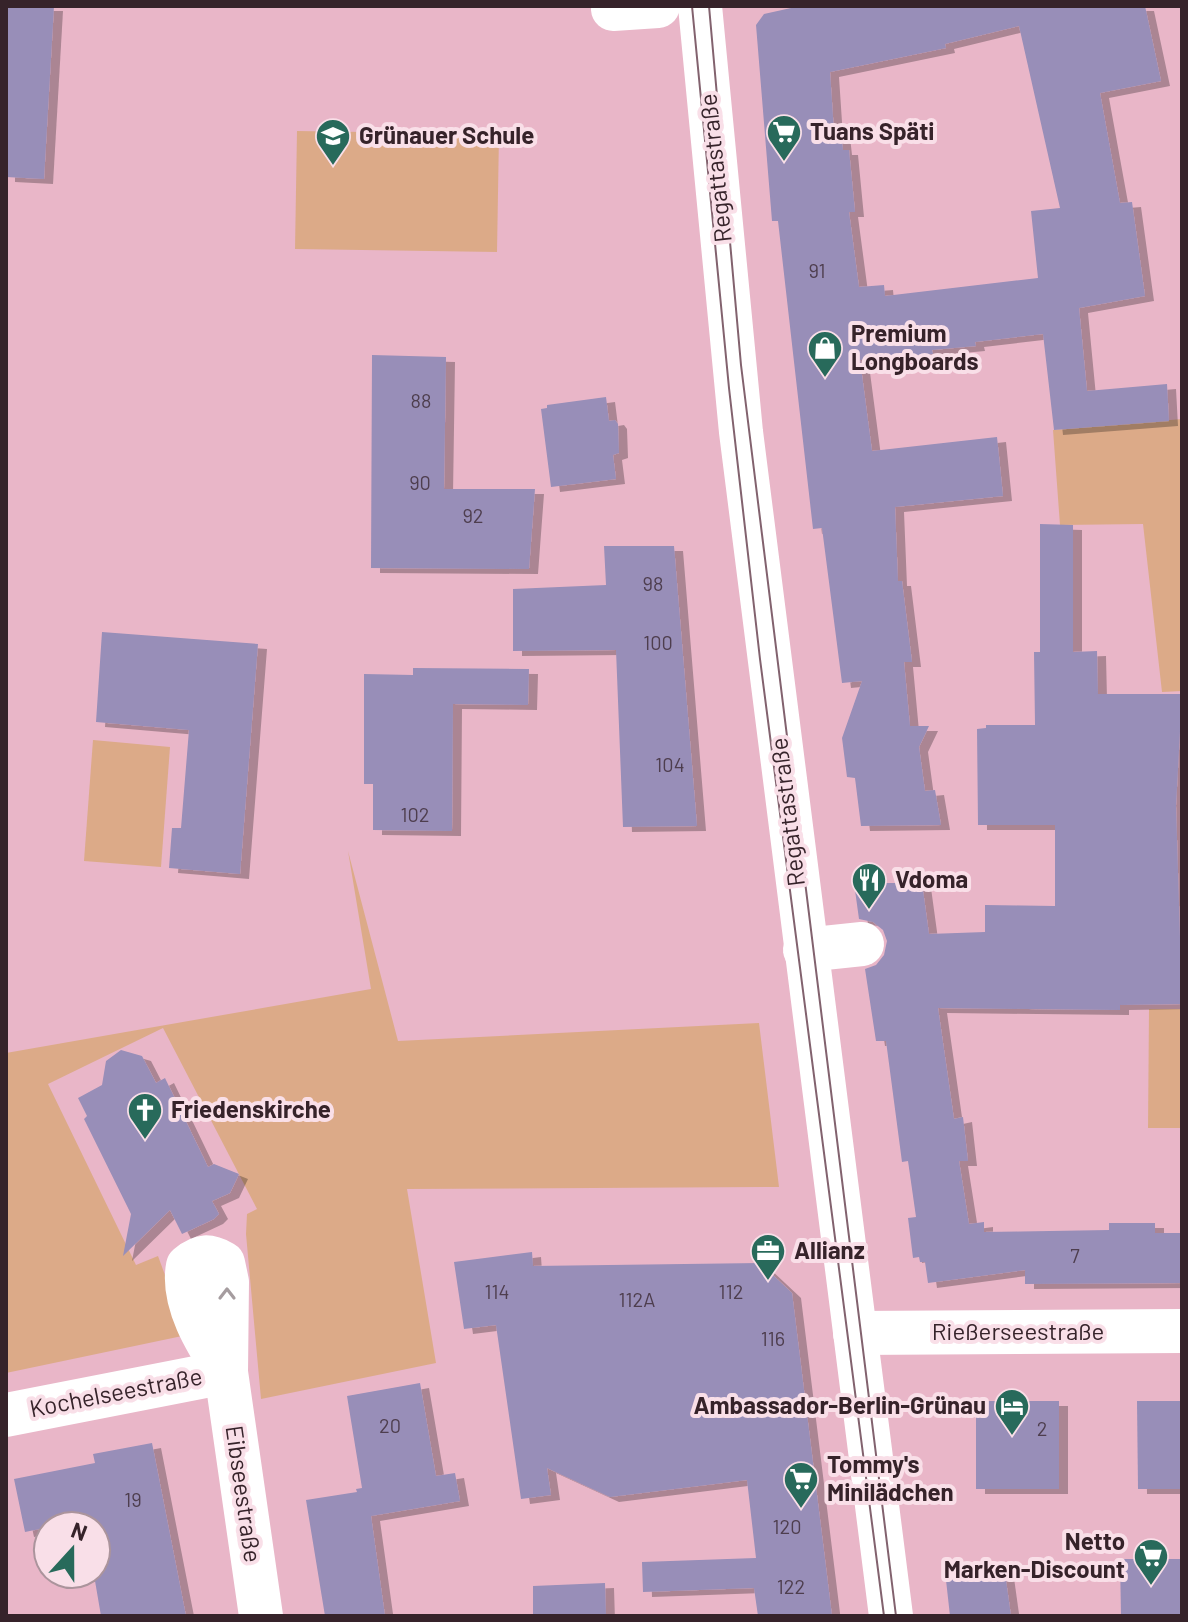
<svg xmlns="http://www.w3.org/2000/svg" width="1188" height="1622" viewBox="0 0 1188 1622" font-family="Barlow,sans-serif">
<style>
.green{fill:#dcaa88}
.building{fill:#988eb8;fill-rule:evenodd;filter:url(#shadow)}
.lines{fill:none;stroke-linecap:round;stroke-linejoin:round}
.minor{stroke:#fff;stroke-width:44}
.major{stroke:#fff;stroke-width:44}
.tram{stroke:#82626e;stroke-width:2}
.oneway{stroke:#a59c9f}
.labels{text-anchor:middle;stroke-width:8;stroke-linejoin:round;paint-order:stroke}
.number-label{font-size:20px;fill:#4e3e4e}
.poi-label{font-size:24px;font-weight:bold;fill:#36232a;stroke:#f9dfe8;text-anchor:start}
.street-label{font-size:24px;fill:#36232a;stroke:#f9dfe8}
</style>
<defs>
<filter id="shadow"><feDropShadow dx="9" dy="5" stdDeviation="0" flood-color="#0004"/></filter>
</defs>
<rect width="100%" height="100%" fill="#e9b6c8"/>
<g class="green">
<polygon points="297,131 499,134 497,252 295,249"/>
<polygon points="1182,419 1182,691 1162,692 1143,524 1060,525 1053,430"/>
<polygon points="93,740 170,747 161,867 84,861"/>
<polygon points="348,851 398,1041 759,1023 779,1187 407,1189 436,1363 261,1399 246,1234 247,1214 257,1209 163,1028 48,1084 136,1265 158,1256 187,1335 6,1373 6,1053 371,989"/>
<polygon points="1149,1009 1182,1009 1182,1128 1148,1128"/>
</g>
<g class="building">
<polygon points="6,6 54,6 44,179 6,177"/>
<path d="M800,6H1145L1161,81L1100,93L1120,203L1132,202L1145,296L1079,308L1087,391L1167,384L1169,421L1054,430L1043,334L975,342L976,346L932,350L933,354L860,360L872,451L997,437L1003,496L895,507L898,581H902L912,662H904L910,726H929L919,747L925,791L935,790L941,825L861,826L855,778L847,777L842,738L862,681L842,683L822,528L813,529L778,221H772L756,25L764,14ZM1019,26L1060,208L1031,211L1038,278L885,296L884,285L859,287L849,212H855L849,150H843L841,132H834L830,72L946,48L945,44Z"/>
<polygon points="372,355 446,357 444,489 535,489 529,569 371,568"/>
<polygon points="606,397 609,421 615,420 618,424 619,453 613,455 616,479 551,487 541,409 547,408 547,405"/>
<polygon points="1040,524 1073,525 1073,652 1097,651 1098,694 1182,694 1176,806 1182,1004 1120,1005 1120,1010 938,1008 954,1119 963,1117 968,1161 959,1161 969,1224 984,1222 984,1232 1109,1230 1109,1223 1155,1223 1155,1233 1182,1233 1182,1283 1025,1284 1025,1270 928,1283 925,1262 920,1262 919,1257 913,1258 908,1218 916,1217 908,1161 902,1162 886,1041 876,1041 865,969 876,965 884,955 887,941 883,930 873,922 859,919 854,883 922,883 929,934 985,932 985,905 1055,906 1055,825 978,825 977,729 986,728 986,725 1035,725 1034,652 1040,652"/>
<polygon points="604,546 674,546 697,826 623,827 616,650 513,651 513,589 606,585"/>
<polygon points="102,632 258,644 240,874 169,868 172,828 181,828 189,730 96,722"/>
<polygon points="413,668 529,669 528,705 453,704 452,831 373,830 373,784 364,784 364,674 413,675"/>
<polygon points="121,1050 142,1056 156,1083 165,1078 208,1167 214,1164 239,1174 230,1193 212,1201 219,1214 214,1219 182,1234 170,1210 123,1256 131,1214 84,1119 87,1116 78,1098 102,1085 106,1061"/>
<polygon points="532,1252 533,1266 760,1263 792,1293 832,1616 758,1616 754,1588 643,1592 642,1562 756,1558 747,1480 610,1497 547,1468 551,1495 521,1499 496,1325 464,1329 454,1262"/>
<polygon points="420,1383 436,1476 455,1473 460,1501 371,1516 385,1616 325,1616 306,1500 357,1492 356,1489 362,1488 347,1396"/>
<rect x="976" y="1401" width="83" height="88"/>
<polygon points="1137,1401 1182,1401 1182,1489 1138,1489"/>
<polygon points="152,1443 186,1616 101,1616 94,1575 85,1577 84,1574 96,1574 96,1526 69,1523 25,1532 14,1479 95,1463 93,1454"/>
<polygon points="1120,1559 1182,1559 1182,1616 1121,1616"/>
<polygon points="1005,1573 1011,1616 950,1616 946,1580"/>
<polygon points="605,1583 606,1616 533,1616 533,1586"/>
</g>
<g class="lines">
<g class="minor">
<polyline points="613,9 658,6"/>
<polyline points="805,950 862,944"/>
<polyline points="855,1333 1182,1331"/>
<path d="M226,1372C207,1343 181,1302 188,1266C201,1255 209,1255 223,1263L227,1282L226,1372L261,1616"/>
<polyline points="6,1415 226,1372"/>
</g>
<polyline class="major" points="700,6 741,432 891,1616"/>
<g class="tram">
<polyline points="692,6 729,388 760,659 884,1616"/>
<polyline points="709,6 741,365 896,1616"/>
</g>
</g>
<defs><path id="oneway-chevron" d="M-2-3.5L2.5 0L-2 3.5" fill="none" stroke-width="1.6" stroke-linecap="round" stroke-linejoin="round" transform="scale(2)"/></defs>
<use class="oneway" href="#oneway-chevron" transform="translate(227 1294) rotate(-90)"/>
<defs>
<g id="supermarket-pin" transform="scale(1.8)"><path d="M0 17L-7.5 6A9.5 9.5 0 1 1 7.5 6Z" fill="#286a5b" stroke="#f9dfe8"/><path d="M-6-5.5h2.5l.6 2H6L4.5 2H-2.5L-4.4-4H-6ZM-1.5 3.2a1.3 1.3 0 1 0 .1 0ZM3 3.2a1.3 1.3 0 1 0 .1 0Z" fill="#fff"/></g>
<g id="school-pin" transform="scale(1.8)"><path d="M0 17L-7.5 6A9.5 9.5 0 1 1 7.5 6Z" fill="#286a5b" stroke="#f9dfe8"/><path d="M0-5L7-2L0 1L-7-2ZM-4 1L0 2.5L4 1V4Q0 6-4 4Z" fill="#fff"/></g>
<g id="shop-pin" transform="scale(1.8)"><path d="M0 17L-7.5 6A9.5 9.5 0 1 1 7.5 6Z" fill="#286a5b" stroke="#f9dfe8"/><path d="M-5-2.5h2.3a2.7 3.5 0 0 1 5.4 0H5L5.5 6h-11ZM-1.5-2.5h3a1.5 2.3 0 0 0-3 0Z" fill="#fff"/></g>
<g id="restaurant-pin" transform="scale(1.8)"><path d="M0 17L-7.5 6A9.5 9.5 0 1 1 7.5 6Z" fill="#286a5b" stroke="#f9dfe8"/><path d="M-5-6h1v4h1v-4h1v4h1v-4h1v5L-1.5 .5V6h-2V.5L-5-1ZM5-6V6H3V1.5H1.5Q1.5-4 5-6Z" fill="#fff"/></g>
<g id="church-pin" transform="scale(1.8)"><path d="M0 17L-7.5 6A9.5 9.5 0 1 1 7.5 6Z" fill="#286a5b" stroke="#f9dfe8"/><path d="M-1.2-6h2.4v3.5h3.3v2.4h-3.3V6h-2.4V-.1h-3.3v-2.4h3.3Z" fill="#fff"/></g>
<g id="office-pin" transform="scale(1.8)"><path d="M0 17L-7.5 6A9.5 9.5 0 1 1 7.5 6Z" fill="#286a5b" stroke="#f9dfe8"/><path d="M-6-3h4V-5.5h4V-3h4V5H-6ZM-1-4.5V-3h2v-1.5ZM-6 0V1H6V0Z" fill="#fff"/></g>
<g id="hotel-pin" transform="scale(1.8)"><path d="M0 17L-7.5 6A9.5 9.5 0 1 1 7.5 6Z" fill="#286a5b" stroke="#f9dfe8"/><path d="M-6-4.5h1.5V1H6V5H4.5V3h-9V5H-6ZM-4 0a1.8 1.8 0 1 1 3.6 0ZM.5 0V-2.5h3Q6-2.5 6 0Z" fill="#fff"/></g>
</defs>
<g fill-rule="evenodd">
<use href="#supermarket-pin" x="784" y="132"/>
<use href="#school-pin" x="333" y="136"/>
<use href="#shop-pin" x="825" y="348"/>
<use href="#restaurant-pin" x="869" y="880"/>
<use href="#church-pin" x="145" y="1110"/>
<use href="#office-pin" x="768" y="1251"/>
<use href="#hotel-pin" x="1012" y="1406"/>
<use href="#supermarket-pin" x="801" y="1479"/>
<use href="#supermarket-pin" x="1151" y="1556"/>
</g>
<g class="labels">
<g class="number-label">
<text x="817" y="278">91</text>
<text x="421" y="408">88</text>
<text x="420" y="490">90</text>
<text x="473" y="523">92</text>
<text x="653" y="591">98</text>
<text x="658" y="650">100</text>
<text x="670" y="772">104</text>
<text x="415" y="822">102</text>
<text x="1075" y="1263">7</text>
<text x="497" y="1299">114</text>
<text x="731" y="1299">112</text>
<text x="637" y="1307">112A</text>
<text x="773" y="1346">116</text>
<text x="390" y="1433">20</text>
<text x="1042" y="1436">2</text>
<text x="133" y="1507">19</text>
<text x="787" y="1534">120</text>
<text x="791" y="1594">122</text>
</g>
<g class="poi-label">
<text x="810" y="140">Tuans Späti</text>
<text x="359" y="144">Grünauer Schule</text>
<text x="851" y="342">Premium<tspan x="851" dy="28">Longboards</tspan></text>
<text x="895" y="888">Vdoma</text>
<text x="171" y="1118">Friedenskirche</text>
<text x="794" y="1259">Allianz</text>
<text x="986" y="1414" text-anchor="end">Ambassador-Berlin-Grünau</text>
<text x="827" y="1473">Tommy's<tspan x="827" dy="28">Minilädchen</tspan></text>
<text x="1125" y="1550" text-anchor="end">Netto<tspan x="1125" dy="28">Marken-Discount</tspan></text>
</g>
<g class="street-label">
<text transform="translate(716 168) rotate(-96)" y="8">Regattastraße</text>
<text transform="translate(788 812) rotate(-97)" y="8">Regattastraße</text>
<text x="1018" y="1340">Rießerseestraße</text>
<text transform="translate(116 1393) rotate(-11)" y="8">Kochelseestraße</text>
<text transform="translate(243 1494) rotate(82)" y="8">Eibseestraße</text>
</g>
</g>
<rect width="1188" height="1622" fill="none" stroke="#36232a" stroke-width="16"/>
<g transform="translate(72 1550) rotate(21)"><circle r="38" fill="#f9dfe8" stroke="#ab949c" stroke-width="2"/>
<path d="M0-6L14 30L0 20L-14 30Z" fill="#286a5b"/>
<text y="-12" font-size="22" font-weight="bold" text-anchor="middle" fill="#36232a">N</text>
</g>
</svg>
